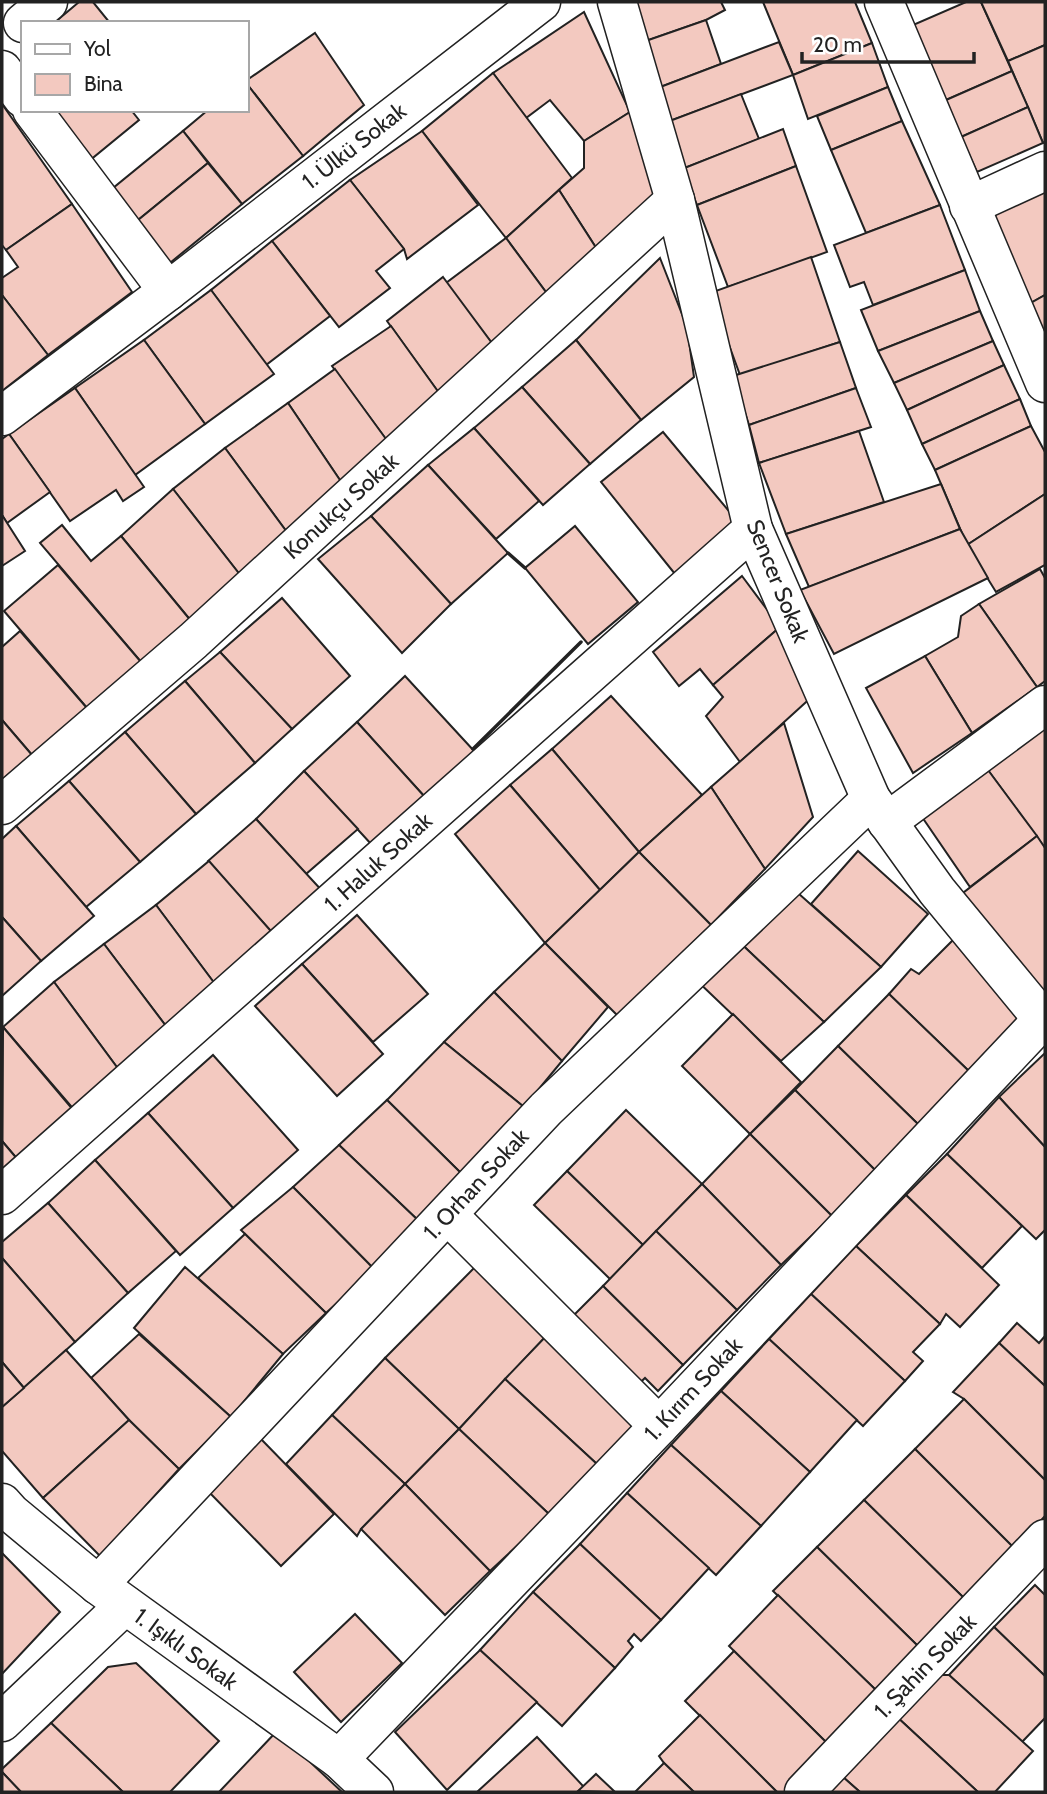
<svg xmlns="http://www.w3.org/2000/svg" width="1047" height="1794" viewBox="0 0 1047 1794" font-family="Cabin,sans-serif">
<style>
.building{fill:#f3c9c0;stroke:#222;stroke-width:2}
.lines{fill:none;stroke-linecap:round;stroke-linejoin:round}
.street-casing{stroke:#222;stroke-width:41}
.secondary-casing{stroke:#222;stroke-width:41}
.street{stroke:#fff;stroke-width:38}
.secondary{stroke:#fff;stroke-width:38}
.wall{stroke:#222;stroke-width:3.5}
.labels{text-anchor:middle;stroke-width:5;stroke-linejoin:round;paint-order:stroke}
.street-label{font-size:23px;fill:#222;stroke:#fff}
</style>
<rect width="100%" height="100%" fill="#fff"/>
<g class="building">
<polygon points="79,2 93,2 110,23 54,23"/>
<polygon points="627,2 721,2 725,10 706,20 637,44"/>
<polygon points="763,2 855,2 872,43 793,75"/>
<polygon points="966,2 981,2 1012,71 946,100 913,25"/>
<polygon points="981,2 1045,2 1045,45 1008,61"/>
<polygon points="584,12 630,112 584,141 550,100 526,118 493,73"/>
<polygon points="706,20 721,64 655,89 637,44"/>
<polygon points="315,33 364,105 303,156 247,84 247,80"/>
<polygon points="779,42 793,75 667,122 655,89"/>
<polygon points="872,43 888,87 808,119 793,75"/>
<polygon points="1045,45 1045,142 1043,143 1008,61"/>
<polygon points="1012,71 1028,107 961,137 946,100"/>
<polygon points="493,73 572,178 506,238 422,131"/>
<polygon points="247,84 303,156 242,204 183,131 208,110 247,110"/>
<polygon points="888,87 902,121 831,150 817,116"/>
<polygon points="741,94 759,139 682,169 667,122"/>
<polygon points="2,104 72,204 6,250 2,245"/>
<polygon points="1028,107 1043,143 977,172 961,137"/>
<polygon points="60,110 131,110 139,120 89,161 52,117"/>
<polygon points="630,112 659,203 602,257 559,190 584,168 584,141"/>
<polygon points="902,121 940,205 866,233 831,150"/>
<polygon points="783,129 796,166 697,205 682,169"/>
<polygon points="183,131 208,163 132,225 107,193"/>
<polygon points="422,131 478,205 407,259 404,249 350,180"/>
<polygon points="208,163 242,204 165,267 132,225"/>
<polygon points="796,166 827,252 728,287 697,205"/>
<polygon points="350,180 404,249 376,271 390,288 339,327 272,241"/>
<polygon points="1045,184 1045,295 1029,304 986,212"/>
<polygon points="559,190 602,257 554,303 506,238"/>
<polygon points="72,204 132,292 48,355 2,295 2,278 18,267 6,250"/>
<polygon points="940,205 965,270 873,305 864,282 850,287 834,245"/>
<polygon points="506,238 554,303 500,354 446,283"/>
<polygon points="272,241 330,316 266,365 211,290"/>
<polygon points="811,257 840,342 740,375 710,293"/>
<polygon points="660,258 687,327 694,377 641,420 576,340"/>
<polygon points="965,270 980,311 878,351 861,310"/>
<polygon points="443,277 500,354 447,404 387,321"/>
<polygon points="211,290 274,374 205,424 144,340"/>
<polygon points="2,295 48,355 2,391"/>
<polygon points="1045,295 1045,340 1029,304"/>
<polygon points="980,311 993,341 894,383 878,351"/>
<polygon points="391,326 447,404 394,450 332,366"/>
<polygon points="144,340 205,424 135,475 75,388"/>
<polygon points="576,340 641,420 590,464 522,387"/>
<polygon points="993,341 1004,365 907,410 894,383"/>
<polygon points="840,342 856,388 749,425 733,376"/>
<polygon points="1004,365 1020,399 922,444 907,410"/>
<polygon points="335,369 394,450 348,492 288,403"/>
<polygon points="522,387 590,464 543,505 474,428"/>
<polygon points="75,388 144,487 123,501 116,490 70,521 9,434"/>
<polygon points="856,388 871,427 759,463 749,425"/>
<polygon points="1020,399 1031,426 935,470 922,444"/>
<polygon points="288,403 348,492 295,543 225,448"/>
<polygon points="1031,426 1045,452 1045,494 967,545 935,470"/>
<polygon points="474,428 539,501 496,539 428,465"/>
<polygon points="859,431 884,502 786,534 759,463"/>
<polygon points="663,432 738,522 675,574 601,482"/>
<polygon points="9,434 50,492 7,523 2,515 2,439"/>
<polygon points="225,448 295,543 248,585 173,489"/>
<polygon points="428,465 508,553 451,604 371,516"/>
<polygon points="941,484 960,529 809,587 786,534"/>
<polygon points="173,489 248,585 196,627 121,536"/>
<polygon points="1045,494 1045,565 996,592 967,545"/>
<polygon points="2,515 25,551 2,566"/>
<polygon points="371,516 451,604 402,653 318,559"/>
<polygon points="62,525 91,561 121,536 196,627 147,669 40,543"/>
<polygon points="575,526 638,602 588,644 525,568"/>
<polygon points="960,529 988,578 834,654 800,590"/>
<polygon points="58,565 147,669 93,715 4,611"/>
<polygon points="1040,569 1045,578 1045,681 1037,687 979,604"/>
<polygon points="742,576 780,627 713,685 700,669 679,686 653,652"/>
<polygon points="282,598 350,676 292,729 220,652"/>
<polygon points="979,604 1037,687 972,733 925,656 958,637 961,616"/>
<polygon points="780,627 816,693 740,762 706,716 723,697 713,685"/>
<polygon points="20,631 93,715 38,762 2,720 2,647"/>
<polygon points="220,652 292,729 255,763 185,681"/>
<polygon points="925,656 972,733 913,773 866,688"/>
<polygon points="405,676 475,752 424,796 357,722"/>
<polygon points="185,681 255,763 196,814 125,732"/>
<polygon points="611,696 702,795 639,852 552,749"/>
<polygon points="2,720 38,762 2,794"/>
<polygon points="357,722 424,796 372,845 304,771"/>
<polygon points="784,723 813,817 765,869 711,787"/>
<polygon points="1045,725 1045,848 985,766"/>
<polygon points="125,732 196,814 140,862 69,781"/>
<polygon points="552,749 639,852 600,890 510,785"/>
<polygon points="985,766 1037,836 970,887 920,814"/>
<polygon points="304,771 358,829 306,874 256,819"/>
<polygon points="69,781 140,862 86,907 16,826"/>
<polygon points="510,785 600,890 545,943 455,834"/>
<polygon points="711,787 765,869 711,925 639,852"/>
<polygon points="256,819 325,894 277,938 208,861"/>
<polygon points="16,826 94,916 41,961 2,917 2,839"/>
<polygon points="1037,836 1045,848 1045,997 959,896"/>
<polygon points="858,851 928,914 881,967 811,904"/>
<polygon points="639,852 711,925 618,1016 545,943"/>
<polygon points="209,861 277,938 221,992 156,905"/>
<polygon points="789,885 881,967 824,1022 734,937"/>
<polygon points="156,905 221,992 172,1034 104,944"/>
<polygon points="357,915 428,994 373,1042 302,964"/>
<polygon points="2,917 41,961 2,996"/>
<polygon points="734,937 824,1022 781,1061 692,976"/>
<polygon points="954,939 1032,1019 974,1076 889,994 911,969 919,974"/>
<polygon points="545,943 608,1007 562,1061 494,992"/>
<polygon points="104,944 172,1034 122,1074 54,982"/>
<polygon points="302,964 383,1054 337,1096 255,1006"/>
<polygon points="54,982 122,1074 76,1112 3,1027"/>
<polygon points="494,992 562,1061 524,1107 444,1042"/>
<polygon points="889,994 974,1076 922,1128 838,1046"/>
<polygon points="733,1014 801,1082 750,1134 682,1066"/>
<polygon points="3,1027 80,1118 24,1167 2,1141"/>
<polygon points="444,1042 524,1107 467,1179 387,1100"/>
<polygon points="838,1046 922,1128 877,1172 795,1090"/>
<polygon points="1045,1053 1045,1147 999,1097"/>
<polygon points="213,1055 298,1150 233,1208 148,1113"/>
<polygon points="795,1090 877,1172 832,1216 750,1134"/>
<polygon points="999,1097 1045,1147 1045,1230 1036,1239 947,1154"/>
<polygon points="387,1100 467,1179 422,1224 339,1145"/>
<polygon points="626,1110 702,1184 643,1245 567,1171"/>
<polygon points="148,1113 233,1208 180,1255 95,1160"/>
<polygon points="750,1134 832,1216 781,1265 702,1184"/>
<polygon points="2,1141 24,1167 2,1189"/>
<polygon points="339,1145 422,1224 374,1269 293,1187"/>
<polygon points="947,1154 1022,1226 982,1268 906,1195"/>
<polygon points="95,1160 176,1251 128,1293 48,1203"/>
<polygon points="567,1171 643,1245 610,1279 534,1205"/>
<polygon points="702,1184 781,1265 737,1310 656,1231"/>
<polygon points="293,1187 374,1269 326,1313 241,1230"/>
<polygon points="906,1195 999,1285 960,1327 946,1314 940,1324 856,1246"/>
<polygon points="48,1203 128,1293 75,1342 2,1258 2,1242"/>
<polygon points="656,1231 737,1310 683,1365 603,1286"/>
<polygon points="245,1234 326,1313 283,1354 198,1278"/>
<polygon points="856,1246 940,1324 913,1352 923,1361 905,1381 811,1294"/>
<polygon points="2,1258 75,1342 24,1388 2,1362"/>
<polygon points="480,1262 551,1331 459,1429 385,1358"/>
<polygon points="185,1267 283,1354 231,1417 134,1328"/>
<polygon points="603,1286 683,1365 658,1391 645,1378 630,1392 563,1326"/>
<polygon points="811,1294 905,1381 863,1426 769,1339"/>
<polygon points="1017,1323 1039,1343 1045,1336 1045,1386 999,1343"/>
<polygon points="551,1331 643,1417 598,1465 505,1379"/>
<polygon points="139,1334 231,1417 179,1469 129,1420 91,1378"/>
<polygon points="769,1339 857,1420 810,1472 721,1391"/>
<polygon points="999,1343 1045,1386 1045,1480 964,1399 953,1392"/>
<polygon points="66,1350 129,1420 43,1498 2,1451 2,1407"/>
<polygon points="385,1358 459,1429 405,1484 332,1415"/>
<polygon points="2,1362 24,1388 2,1407"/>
<polygon points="505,1379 598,1465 550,1515 459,1429"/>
<polygon points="721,1391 810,1472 761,1526 671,1445"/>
<polygon points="964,1399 1045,1480 1045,1516 1015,1549 915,1449"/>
<polygon points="332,1415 405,1484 361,1529 357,1536 286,1464"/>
<polygon points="129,1420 179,1469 100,1556 43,1498"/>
<polygon points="459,1429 550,1515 490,1571 405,1484"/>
<polygon points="260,1438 334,1514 281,1566 207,1490"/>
<polygon points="671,1445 761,1526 716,1575 627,1493"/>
<polygon points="915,1449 1015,1549 966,1600 864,1500"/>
<polygon points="405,1484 490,1571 445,1615 361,1529"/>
<polygon points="627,1493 709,1568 661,1620 580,1544"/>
<polygon points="864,1500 966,1600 920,1648 817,1547"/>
<polygon points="580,1544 661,1620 641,1641 634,1634 628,1641 633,1647 615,1668 533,1592"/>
<polygon points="817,1547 920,1648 879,1693 773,1591"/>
<polygon points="2,1553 60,1612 2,1674"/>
<polygon points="1035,1585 1045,1595 1045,1676 994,1627"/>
<polygon points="533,1592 615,1668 562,1726 480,1650"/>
<polygon points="778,1595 879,1693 831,1747 729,1646"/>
<polygon points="355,1614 402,1663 341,1722 294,1672"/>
<polygon points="994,1627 1045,1676 1045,1718 1022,1742 949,1675"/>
<polygon points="480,1650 537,1702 447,1790 395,1732"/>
<polygon points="734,1651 831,1747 786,1792 777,1792 685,1701"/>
<polygon points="136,1663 219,1741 170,1792 123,1792 51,1723 108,1667"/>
<polygon points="934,1675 949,1675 1033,1751 995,1792 978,1792 896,1716"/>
<polygon points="700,1715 777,1792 694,1792 664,1763 659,1756"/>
<polygon points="896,1716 978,1792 860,1792 843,1777"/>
<polygon points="51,1723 123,1792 21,1792 2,1772 2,1769"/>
<polygon points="277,1731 342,1792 219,1792"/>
<polygon points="537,1737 584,1787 577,1792 477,1792"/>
<polygon points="664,1763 694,1792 635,1792"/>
<polygon points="2,1772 21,1792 2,1792"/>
<polygon points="596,1774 615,1792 578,1791"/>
<polygon points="843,1777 860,1792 830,1792"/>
</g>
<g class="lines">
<g class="street-casing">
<g id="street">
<polyline points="617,2 675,200 753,529 871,799 937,891 1045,1022"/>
<polyline points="884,2 1045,383"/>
<polyline points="23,23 48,2"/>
<polyline points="2,70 23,98"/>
<polyline points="32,110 168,291"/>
<polyline points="969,206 1045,171"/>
<polyline points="2,416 168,291 541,2"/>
<polyline points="2,805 193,641 675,200"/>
<polyline points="887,822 1045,705"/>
<polyline points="2,1195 753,529"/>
<polyline points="448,1215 659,1426"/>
<polyline points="2,1503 11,1513 98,1585 339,1759"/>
<polyline points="98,1585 546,1109 871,799"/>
<polyline points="2,1722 125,1605"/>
<polyline points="804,1792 1045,1539"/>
</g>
</g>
<g class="secondary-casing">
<polyline id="secondary" points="374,1792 339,1759 659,1426 1045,1017"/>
</g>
<use href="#street" class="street"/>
<use href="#secondary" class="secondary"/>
<g class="wall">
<polyline points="508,553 525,568"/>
<polyline points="473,749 581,642"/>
</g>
</g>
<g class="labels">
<g class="street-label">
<text transform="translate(354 146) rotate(-38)" y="8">1. Ülkü Sokak</text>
<text transform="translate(341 506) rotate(-42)" y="8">Konukçu Sokak</text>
<text transform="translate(778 581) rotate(68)" y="8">Sencer Sokak</text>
<text transform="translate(378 862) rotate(-42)" y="8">1. Haluk Sokak</text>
<text transform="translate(476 1184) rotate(-47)" y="8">1. Orhan Sokak</text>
<text transform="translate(693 1389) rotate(-47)" y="8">1. Kırım Sokak</text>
<text transform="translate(186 1649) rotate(36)" y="8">1. Işıklı Sokak</text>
<text transform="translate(925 1666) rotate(-46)" y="8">1. Şahin Sokak</text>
</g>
</g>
<rect width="1047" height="1794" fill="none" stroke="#222222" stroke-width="7"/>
<rect x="21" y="21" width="228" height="91" fill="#ffffff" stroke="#a7a7a7" stroke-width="2"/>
<rect x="35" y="44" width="35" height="10" fill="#ffffff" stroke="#a7a7a7" stroke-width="2"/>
<text x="84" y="56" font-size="21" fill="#222222">Yol</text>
<rect x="35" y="74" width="35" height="21" fill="#f3c9c0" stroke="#a7a7a7" stroke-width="2"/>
<text x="84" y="91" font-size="21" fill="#222222">Bina</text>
<path d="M802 52v10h172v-10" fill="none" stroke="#222222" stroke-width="3.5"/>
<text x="813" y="52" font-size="21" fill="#222222" stroke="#ffffff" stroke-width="5" paint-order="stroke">20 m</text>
</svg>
